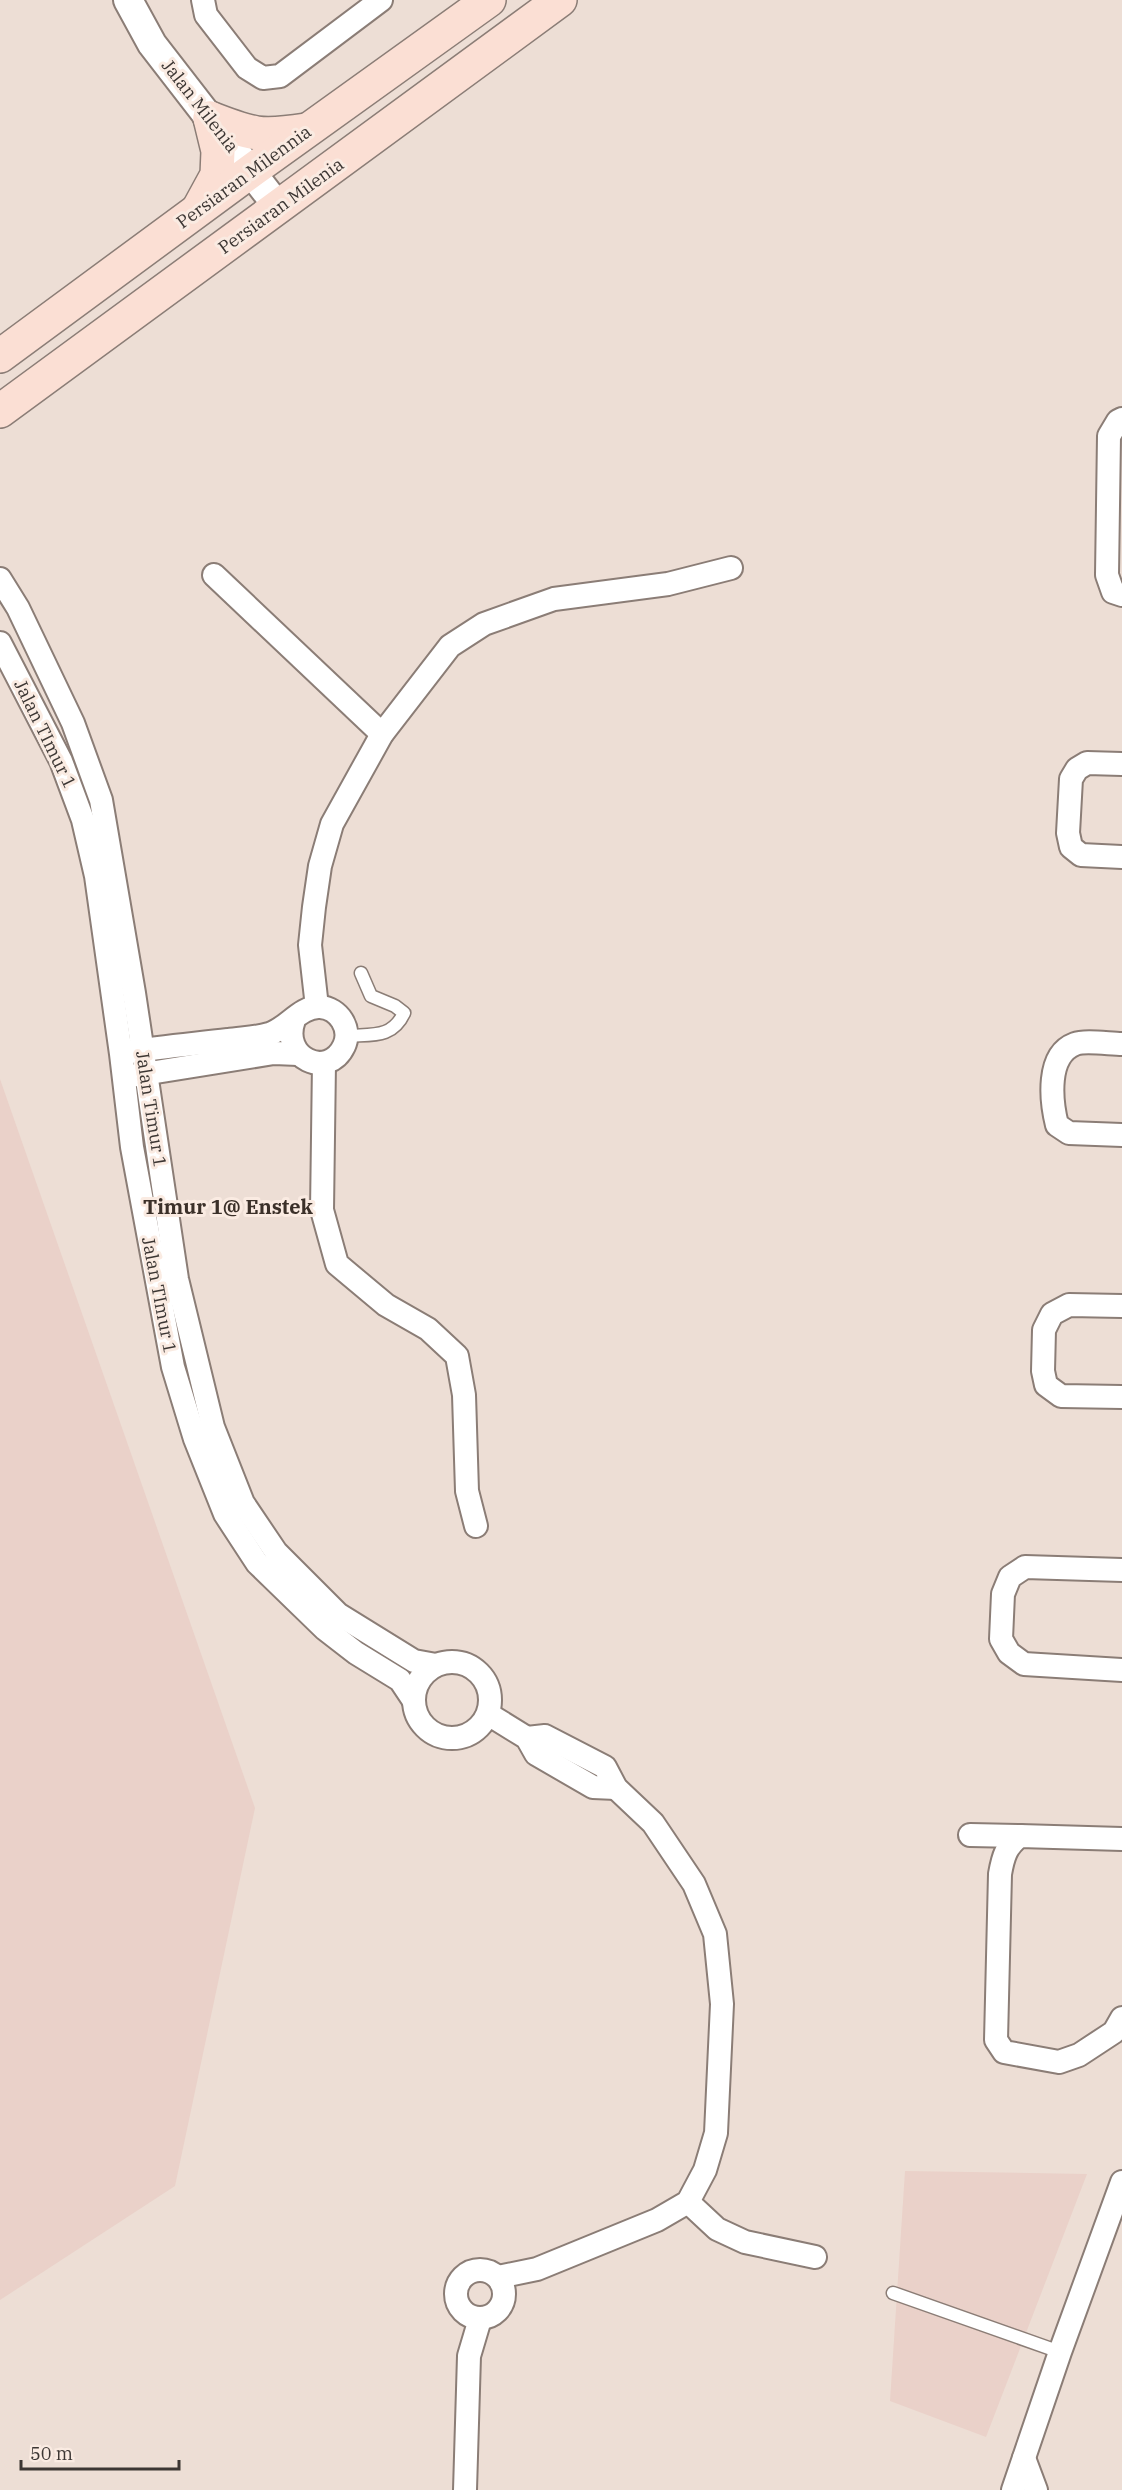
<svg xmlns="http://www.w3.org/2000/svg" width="1122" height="2490" viewBox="0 0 1122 2490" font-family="'IBM Plex Serif',serif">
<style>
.education{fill:#ead1c9}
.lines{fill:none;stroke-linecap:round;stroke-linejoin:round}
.service-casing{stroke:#8b7d76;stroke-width:15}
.minor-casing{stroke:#8b7d76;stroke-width:26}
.tertiary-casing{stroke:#8b7d76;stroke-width:32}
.secondary-casing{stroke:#8b7d76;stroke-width:36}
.service{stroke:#fff;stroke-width:12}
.minor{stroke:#fff;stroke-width:22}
.tertiary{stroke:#fff;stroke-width:28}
.secondary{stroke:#fbdfd4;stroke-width:33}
.labels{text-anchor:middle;stroke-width:6;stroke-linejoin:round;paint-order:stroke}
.street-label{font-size:18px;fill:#3c3633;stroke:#faebe2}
.neighbourhood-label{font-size:20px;font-weight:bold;fill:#3b3029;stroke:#faebe2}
</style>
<rect width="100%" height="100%" fill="#edded5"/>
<g class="education">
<polygon points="0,1079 255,1808 175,2186 0,2300"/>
<polygon points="905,2171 1087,2174 986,2437 890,2401"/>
</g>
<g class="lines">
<g class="service-casing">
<g id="service">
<path d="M347,1036C371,1034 392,1039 404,1013L395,1006L371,996L361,973"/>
<polyline points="893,2293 1060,2352"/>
</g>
</g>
<g class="minor-casing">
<g id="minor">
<polyline points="203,0 206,15 247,68 263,78 280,76 381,0"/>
<polyline points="1122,419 1118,421 1109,436 1107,575 1113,592 1122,595"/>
<polyline points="214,575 382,734"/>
<polyline points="0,579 18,608 73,723 101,800 134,993 177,1279 213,1427 243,1503 276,1552 338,1614 414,1661 436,1665"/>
<polyline points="0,643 61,761 83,820 96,876 121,1054 132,1147 173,1367 195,1439 225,1514 257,1563 325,1629 356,1653 400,1680 414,1701"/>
<polyline points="1122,764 1087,763 1077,769 1071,779 1068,833 1071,847 1081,855 1122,857"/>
<polyline points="317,1007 310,945 314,907 320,866 332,824 382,734 450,646 484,624 554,599 668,584 731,568"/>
<path d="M1122,1044C1110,1044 1085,1040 1075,1044C1046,1055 1051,1101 1057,1125L1069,1133L1122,1135"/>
<path d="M129,1052C162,1047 195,1044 228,1040C241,1038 256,1038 269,1034C287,1029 300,1006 320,1007C339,1008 352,1029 344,1046C328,1080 280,1058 294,1020"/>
<polyline points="324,1063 322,1210 337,1264 386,1305 428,1329 457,1356 464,1395 467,1491 476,1526"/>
<polyline points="131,1076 274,1053 298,1054"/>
<polyline points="1122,1306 1069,1305 1052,1314 1044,1330 1043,1371 1046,1385 1061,1396 1122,1397"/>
<polyline points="1122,1570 1025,1567 1010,1577 1003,1594 1001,1639 1009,1653 1024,1664 1122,1670"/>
<circle cx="452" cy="1700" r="38"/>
<polyline points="488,1714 527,1738 536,1754 593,1787 616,1788"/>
<polyline points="970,1835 1020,1836"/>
<path d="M1122,1839L1020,1836C1006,1846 1003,1857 1000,1874L996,2040L1004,2052L1059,2062L1079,2055L1114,2032L1122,2018"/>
<polyline points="688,2202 717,2229 745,2242 815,2257"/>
<circle cx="480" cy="2294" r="24"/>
<polyline points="498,2277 537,2269 657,2220 688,2202 705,2170 716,2133 722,2004 715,1934 694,1884 653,1823 616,1788 605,1767 545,1736 527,1738"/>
<polyline points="1024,2458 1036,2490"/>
<polyline points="465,2490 469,2356 480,2319"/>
<polyline points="1013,2490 1060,2352 1122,2182"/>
</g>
</g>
<g class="tertiary-casing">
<polyline id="tertiary" points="128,0 152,44 279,208"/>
</g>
<g class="secondary-casing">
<g id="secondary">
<path d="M210,118C253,135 261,137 306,130"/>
<polyline points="199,208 217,175 218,151 210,118"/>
<polyline points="0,356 251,171 489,0"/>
<polyline points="0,411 560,0"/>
</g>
</g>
<use href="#service" class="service"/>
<use href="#minor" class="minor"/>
<use href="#tertiary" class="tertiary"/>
<use href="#secondary" class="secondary"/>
</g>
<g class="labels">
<g class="street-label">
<text transform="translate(200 106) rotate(52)" y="6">Jalan Milenia</text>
<text transform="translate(244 177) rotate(-36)" y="6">Persiaran Milennia</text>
<text transform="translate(281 206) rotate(-36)" y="6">Persiaran Milenia</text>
<text transform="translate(45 734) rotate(64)" y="6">Jalan TImur 1</text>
<text transform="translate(151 1109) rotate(81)" y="6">Jalan Timur 1</text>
<text transform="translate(159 1295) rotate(79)" y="6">Jalan TImur 1</text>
</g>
<g class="neighbourhood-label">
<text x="228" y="1214">Timur 1@ Enstek</text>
</g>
</g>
<path d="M21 2460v9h158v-9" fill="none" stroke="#3c3633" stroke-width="3"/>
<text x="30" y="2460" font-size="18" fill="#3c3633" stroke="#faebe2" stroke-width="4.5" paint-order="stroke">50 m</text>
</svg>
